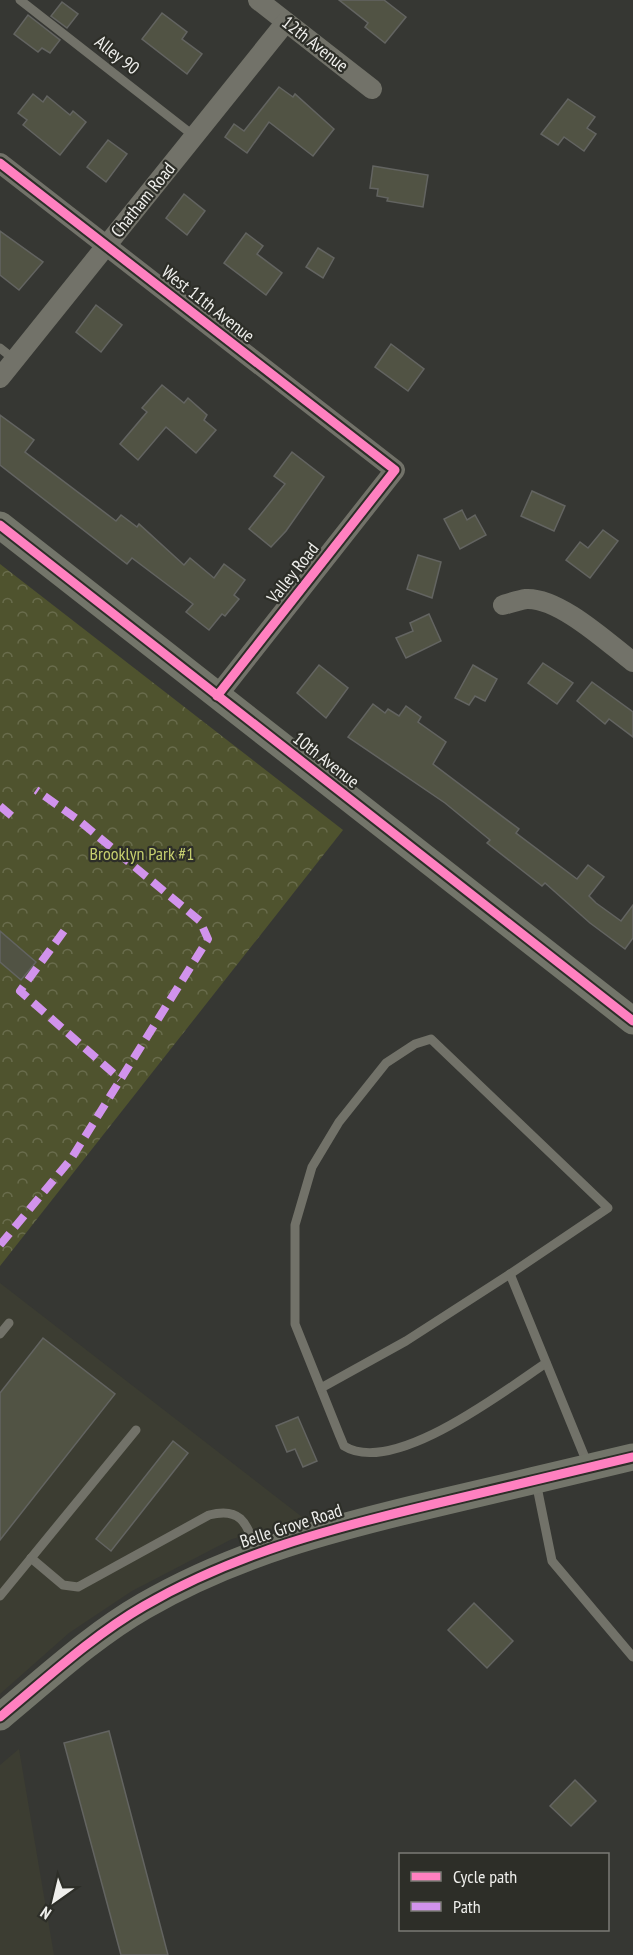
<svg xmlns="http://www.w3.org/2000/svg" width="633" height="1955" viewBox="0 0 633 1955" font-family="'PT Sans Narrow',sans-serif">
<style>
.built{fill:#3c3d32}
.forest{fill:url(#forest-crowns)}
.building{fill:#515344;stroke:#636461;stroke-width:1.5}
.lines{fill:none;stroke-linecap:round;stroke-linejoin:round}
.lane{stroke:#727269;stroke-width:9}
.street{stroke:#727269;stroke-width:20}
.secondary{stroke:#73756a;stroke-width:27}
.quiet{stroke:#d193ec;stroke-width:8;stroke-dasharray:15 8;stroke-linecap:butt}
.cycleway-casing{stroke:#2d2e28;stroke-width:13}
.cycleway{stroke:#ff80c0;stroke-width:9}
.labels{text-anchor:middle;stroke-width:4.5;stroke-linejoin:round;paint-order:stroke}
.street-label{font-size:18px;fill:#efefec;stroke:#2d2e28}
.park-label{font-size:18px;fill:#c6cf6f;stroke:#2d2e28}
</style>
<defs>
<pattern id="forest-crowns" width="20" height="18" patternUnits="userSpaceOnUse" patternTransform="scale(1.5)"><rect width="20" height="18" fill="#4f532e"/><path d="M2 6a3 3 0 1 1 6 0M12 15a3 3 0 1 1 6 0" fill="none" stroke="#696c4c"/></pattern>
</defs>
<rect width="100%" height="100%" fill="#363733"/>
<g class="built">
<polygon points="0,1283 306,1520 232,1539 132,1591 69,1633 0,1694"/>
<polygon points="19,1749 54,1955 0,1955 0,1765"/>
</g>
<polygon class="forest" points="0,564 343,830 0,1266"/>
<g class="building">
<polygon points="339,0 384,0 406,17 385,43 365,27 368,23"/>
<polygon points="62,2 78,14 67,28 51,16"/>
<polygon points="162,13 187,32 182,39 202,54 187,74 142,39"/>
<polygon points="28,15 60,40 50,53 42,48 38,52 14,34"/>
<polygon points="279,87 293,97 295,94 334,129 313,156 269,122 247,153 225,137 234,124 244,131"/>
<polygon points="33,94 43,102 47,96 70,115 73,111 86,122 60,155 23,125 27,120 18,113"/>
<polygon points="568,99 595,117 587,128 596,134 584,151 564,137 558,145 541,134"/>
<polygon points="108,140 127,154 106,182 87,167"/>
<polygon points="373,166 428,175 423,207 387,201 388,198 377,196 378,189 370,188"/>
<polygon points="184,194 205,211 187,235 166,218"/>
<polygon points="0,231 43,262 19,290 0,275"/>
<polygon points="246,233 263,246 257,254 282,273 266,295 224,263"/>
<polygon points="318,248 334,258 323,278 306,267"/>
<polygon points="96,305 122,325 101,352 76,332"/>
<polygon points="391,344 424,369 408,391 375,367"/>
<polygon points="162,385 184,403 188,398 207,415 204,420 216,430 196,453 166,427 138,460 120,444 147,412 142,408"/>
<polygon points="0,415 34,440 25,452 116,521 121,515 137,527 139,524 184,565 190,558 214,578 224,564 245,580 234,595 239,599 225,616 222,614 209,630 186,612 193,604 132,558 127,564 0,465"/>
<polygon points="292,452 324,477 286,531 271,547 249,529 285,484 274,476"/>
<polygon points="532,491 565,506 554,531 521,516"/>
<polygon points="462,510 467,520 475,515 486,535 460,549 444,519"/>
<polygon points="603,530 618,541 590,578 566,560 580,542 588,548"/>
<polygon points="418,555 441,562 432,598 407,589"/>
<polygon points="429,614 441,641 406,658 396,638 413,631 410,623"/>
<polygon points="543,663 573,683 557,704 528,683"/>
<polygon points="319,665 348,688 326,718 297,693"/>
<polygon points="473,665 497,679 485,701 475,696 469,705 455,698"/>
<polygon points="592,682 633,712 633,737 609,719 605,724 577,701"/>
<polygon points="373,704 385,713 388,709 399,716 406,706 421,717 418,722 446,742 433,764 519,829 516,833 577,879 588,865 604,877 589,896 596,903 621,921 633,905 633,938 625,949 590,923 545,883 542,886 487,843 490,840 445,803 348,737"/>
<polygon points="0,931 36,962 21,980 0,962"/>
<polygon points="43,1338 115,1394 0,1540 0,1393"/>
<polygon points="298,1417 317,1461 303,1467 295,1449 287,1452 276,1426"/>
<polygon points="173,1441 188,1453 111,1551 96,1539"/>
<polygon points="474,1603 513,1641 487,1668 448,1630"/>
<polygon points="109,1731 168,1955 121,1955 64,1743"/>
<polygon points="575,1780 596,1801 571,1826 550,1806"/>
</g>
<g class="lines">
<g class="lane">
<polyline points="20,0 194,136"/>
<polyline points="0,348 15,360"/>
<path d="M510,1274L608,1208L431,1039L415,1044L386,1063L339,1122L312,1167L295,1225V1324L339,1434L344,1446C393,1477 504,1391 546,1363"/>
<polyline points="0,1334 9,1323"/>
<polyline points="321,1388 406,1341 510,1274 588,1465"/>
<polyline points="536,1482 552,1561 633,1657"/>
<path d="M31,1558L63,1585L78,1587L209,1515C243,1506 247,1526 257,1552"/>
<polyline points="0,1596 136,1430"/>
</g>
<g class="street">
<polyline points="258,0 372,89"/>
<polyline points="0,163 395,470 217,696"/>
<polyline points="0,378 286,22"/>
<path d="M503,605C510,603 519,600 526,599C559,597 608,643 633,662"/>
</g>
<g class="secondary">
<polyline points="0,525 633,1021"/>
<path d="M0,1717C46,1679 92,1636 144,1606C235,1553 333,1528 434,1504C500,1488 567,1473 633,1457"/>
</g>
<g class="quiet">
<polyline points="0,806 13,817"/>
<polyline points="64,931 20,991 120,1079"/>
<polyline points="0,1245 71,1159 208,939 200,921 77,819 36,790"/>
</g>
<g class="cycleway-casing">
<g id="cycleway">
<polyline points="0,163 395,470 217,696"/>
<polyline points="0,525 633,1021"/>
<path d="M0,1717C46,1679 92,1636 144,1606C235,1553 333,1528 434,1504C500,1488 567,1473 633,1457"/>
</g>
</g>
<use href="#cycleway" class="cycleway"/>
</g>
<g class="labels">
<g class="street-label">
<text transform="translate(315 44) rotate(38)" y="6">12th Avenue</text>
<text transform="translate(117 55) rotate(38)" y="6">Alley 90</text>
<text transform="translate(143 200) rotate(-51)" y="6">Chatham Road</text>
<text transform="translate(208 304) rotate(38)" y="6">West 11th Avenue</text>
<text transform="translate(293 573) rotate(-52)" y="6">Valley Road</text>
<text transform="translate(326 760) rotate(38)" y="6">10th Avenue</text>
<text transform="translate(291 1526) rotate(-18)" y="6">Belle Grove Road</text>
</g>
<g class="park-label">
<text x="142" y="860">Brooklyn Park #1</text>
</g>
</g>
<rect x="399" y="1853" width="210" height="78" fill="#2d2e28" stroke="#7b7b76" stroke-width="1.5"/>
<rect x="411" y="1872" width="30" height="9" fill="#ff80c0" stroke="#7b7b76" stroke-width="1.5"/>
<text x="453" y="1883" font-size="18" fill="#efefec">Cycle path</text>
<rect x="411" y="1902" width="30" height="9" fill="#d193ec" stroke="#7b7b76" stroke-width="1.5"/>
<text x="453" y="1913" font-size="18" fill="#efefec">Path</text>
<g transform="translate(54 1901) rotate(214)" stroke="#2d2e28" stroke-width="4.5" paint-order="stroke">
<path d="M0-4.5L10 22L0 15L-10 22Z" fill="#efefec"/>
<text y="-9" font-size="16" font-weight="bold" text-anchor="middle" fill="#efefec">N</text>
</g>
</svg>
